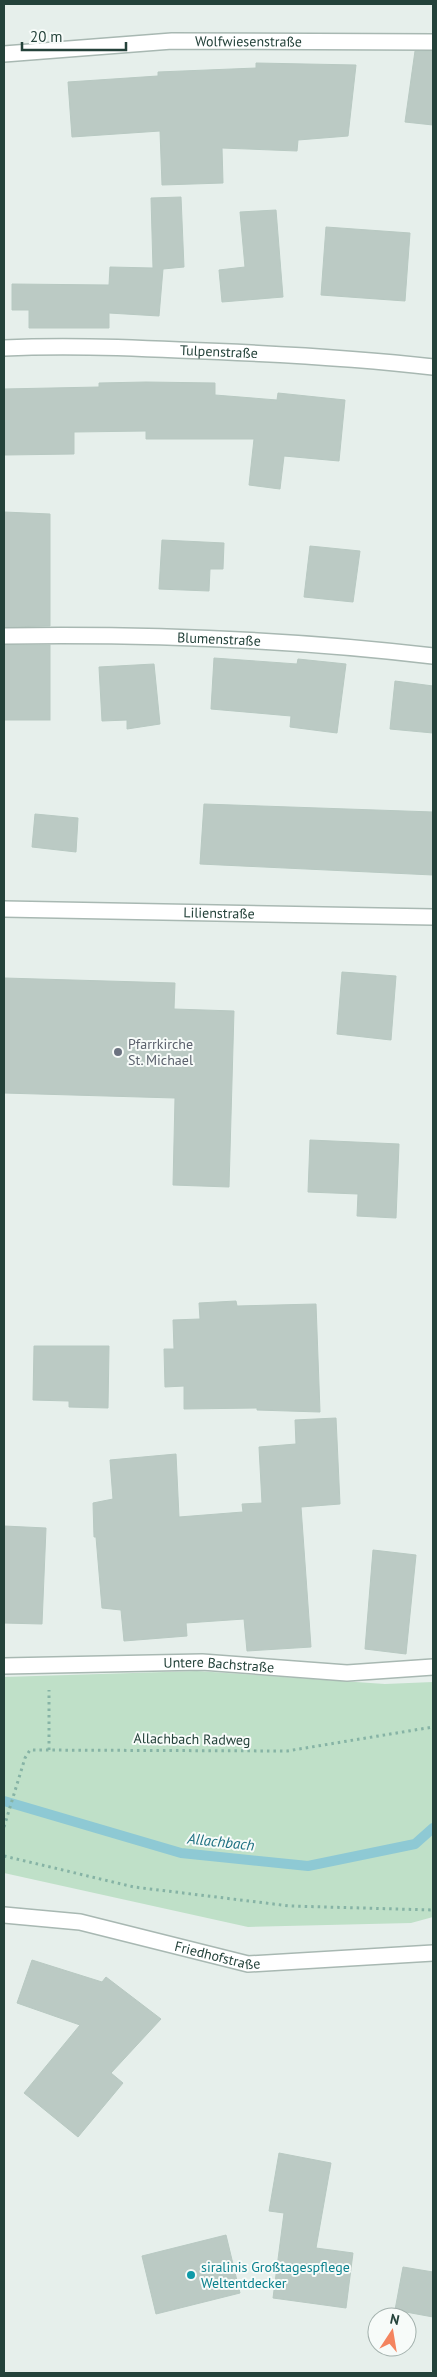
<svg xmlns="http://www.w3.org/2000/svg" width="437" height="2377" viewBox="0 0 437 2377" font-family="'PT Sans',sans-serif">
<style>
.green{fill:#bfe0c8}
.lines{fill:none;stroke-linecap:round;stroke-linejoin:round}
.stream{stroke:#8ec9d4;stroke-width:10}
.building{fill:#bbcac4;stroke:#b8c9c2}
.street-casing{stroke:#a8b8b2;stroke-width:18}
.path{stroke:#86b3a5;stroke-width:3;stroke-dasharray:2.5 4;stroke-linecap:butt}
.street{stroke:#fff;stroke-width:15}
.worship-dot{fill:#6b7280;stroke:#f7fbf9;stroke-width:2}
.culture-dot{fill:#0f9aa8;stroke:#f7fbf9;stroke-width:2}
.labels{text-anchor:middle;stroke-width:4;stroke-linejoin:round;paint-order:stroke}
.street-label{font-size:14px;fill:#24423a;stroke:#f7fbf9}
.worship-label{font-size:14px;fill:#5b616d;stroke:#f7fbf9;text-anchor:start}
.culture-label{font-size:14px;fill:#0d838f;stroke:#f7fbf9;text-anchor:start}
.water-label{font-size:15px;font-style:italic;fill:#1c6f80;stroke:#f7fbf9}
</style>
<rect width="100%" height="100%" fill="#e6efeb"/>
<polygon class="green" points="197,1671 385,1684 433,1682 433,1917 411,1923 248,1927 4,1873 4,1677"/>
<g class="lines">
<polyline class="stream" points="4,1801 181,1853 308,1866 415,1844 433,1828"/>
</g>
<g class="building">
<polygon points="415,51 433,51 433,125 405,122"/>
<polygon points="256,63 356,65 348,136 298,140 297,151 222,148 223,183 162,185 160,131 72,137 68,82 158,76 158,72 256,68"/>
<polygon points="181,197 184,267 163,269 159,316 109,313 109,328 29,328 29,310 12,310 12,284 109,285 110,267 153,268 151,198"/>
<polygon points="276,210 283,297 222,302 219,270 245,267 240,212"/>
<polygon points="326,227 410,233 405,301 321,295"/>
<polygon points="146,382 215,383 215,395 277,400 278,393 345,400 339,461 284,456 280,489 249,485 254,439 146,439 146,431 74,432 74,454 5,455 4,389 99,387 99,383"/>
<polygon points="4,512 50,514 50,626 4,627"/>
<polygon points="162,540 224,543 223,569 210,569 209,591 159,589"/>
<polygon points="310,546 360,551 353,602 304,597"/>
<rect x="4" y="645" width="46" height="75"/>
<polygon points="214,658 297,664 298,659 346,664 337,733 290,727 291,716 211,709"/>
<polygon points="154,664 160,724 127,729 127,720 102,721 99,667"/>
<polygon points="395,681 433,686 433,733 390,729"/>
<polygon points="204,804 433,812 433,875 200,864"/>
<polygon points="35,814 78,818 76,852 32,847"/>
<polygon points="342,972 396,976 391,1040 337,1034"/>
<polygon points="4,978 175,983 174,1009 234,1011 229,1187 173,1185 175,1098 4,1093"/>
<polygon points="310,1140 399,1144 396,1218 357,1216 358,1194 308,1192"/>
<polygon points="236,1301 237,1306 316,1304 320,1412 257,1410 257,1408 184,1409 184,1386 165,1387 164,1349 174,1349 173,1320 200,1319 199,1303"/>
<polygon points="34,1346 109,1346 108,1408 69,1407 69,1401 33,1400"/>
<polygon points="336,1418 340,1504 301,1507 311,1647 247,1651 244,1619 186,1623 187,1636 124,1641 121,1610 102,1608 96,1537 94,1537 93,1503 113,1499 110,1460 176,1454 179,1517 243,1512 242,1504 262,1503 259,1447 296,1444 295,1420"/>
<polygon points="4,1526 46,1528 42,1624 4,1623"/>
<polygon points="373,1550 416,1555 406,1654 365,1649"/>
<polygon points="32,1960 102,1982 106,1977 161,2019 111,2073 123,2083 78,2137 24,2093 80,2025 17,2003"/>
<polygon points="279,2153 331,2163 316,2248 353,2253 346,2308 273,2298 284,2213 269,2211"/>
<polygon points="226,2235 240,2293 156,2314 142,2256"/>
<polygon points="403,2267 433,2272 433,2317 395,2310"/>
</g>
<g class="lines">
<g class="street-casing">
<g id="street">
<path id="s1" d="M4,54L172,41L433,42"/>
<path id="s2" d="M4,348C62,345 121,347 179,350C264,353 349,357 433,367"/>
<path id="s3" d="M4,636C147,634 290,639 433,656"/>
<path id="s4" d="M4,909L433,917"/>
<path id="s5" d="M4,1666L202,1662L347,1673L433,1667"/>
<path id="s6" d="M4,1915L80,1922L248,1964L433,1953"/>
</g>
</g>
<g class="path">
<polyline points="49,1750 49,1690"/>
<polyline points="4,1827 25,1758 30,1750 287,1751 433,1727"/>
<polyline points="4,1856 134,1887 290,1906 433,1910"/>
</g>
<use href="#street" class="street"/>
</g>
<circle class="worship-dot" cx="118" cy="1052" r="5"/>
<circle class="culture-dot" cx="191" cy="2275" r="5"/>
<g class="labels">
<g class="street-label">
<text dy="5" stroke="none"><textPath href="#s1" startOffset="245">Wolfwiesenstraße</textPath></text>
<text dy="5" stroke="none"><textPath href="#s2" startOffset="215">Tulpenstraße</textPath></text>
<text dy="5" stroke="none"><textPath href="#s3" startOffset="215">Blumenstraße</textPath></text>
<text dy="5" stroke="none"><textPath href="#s4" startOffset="215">Lilienstraße</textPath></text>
<text dy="5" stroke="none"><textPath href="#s5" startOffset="215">Untere Bachstraße</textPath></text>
<text transform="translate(192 1739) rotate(1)" y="5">Allachbach Radweg</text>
<text dy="5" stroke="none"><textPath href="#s6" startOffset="218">Friedhofstraße</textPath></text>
</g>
<g class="worship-label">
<text x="128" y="1049">Pfarrkirche<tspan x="128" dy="16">St. Michael</tspan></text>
</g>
<g class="culture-label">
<text x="201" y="2272">siralinis Großtagespflege<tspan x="201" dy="16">Weltentdecker</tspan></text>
</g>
<g class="water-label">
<text transform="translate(221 1842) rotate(6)" y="5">Allachbach</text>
</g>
</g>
<rect width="437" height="2377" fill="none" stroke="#24423a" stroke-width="10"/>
<g transform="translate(392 2332) rotate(12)"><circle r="24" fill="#f7fbf9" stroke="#a3b1ad"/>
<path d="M0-4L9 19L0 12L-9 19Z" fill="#f4845f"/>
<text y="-8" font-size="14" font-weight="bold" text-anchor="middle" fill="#24423a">N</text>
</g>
<path d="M22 42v8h104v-8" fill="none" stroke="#24423a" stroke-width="2.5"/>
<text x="30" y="42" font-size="15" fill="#24423a" stroke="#f7fbf9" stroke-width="4" paint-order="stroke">20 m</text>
</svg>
